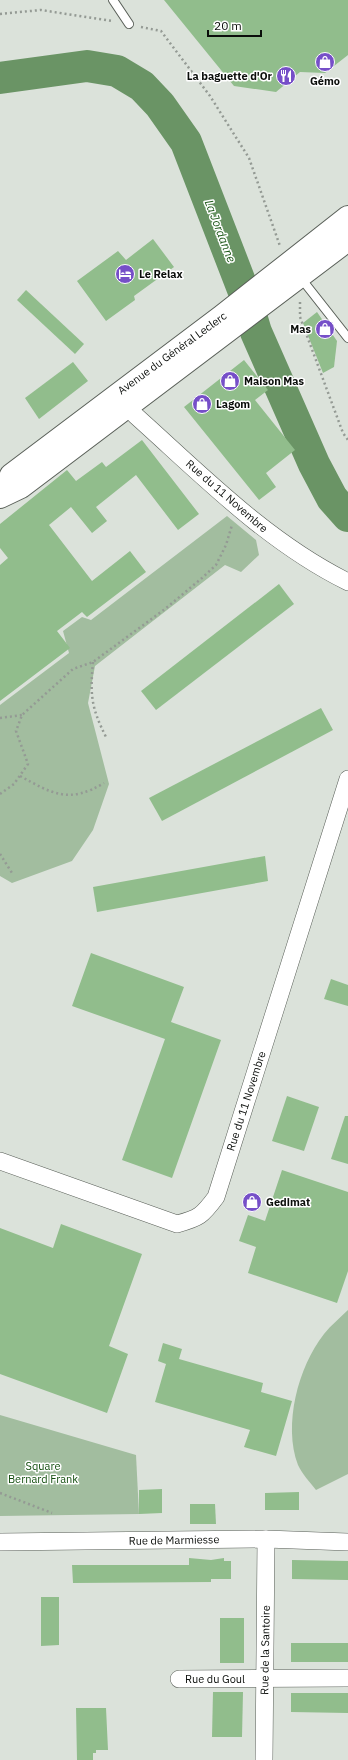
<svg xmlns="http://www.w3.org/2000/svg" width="348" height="1760" viewBox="0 0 348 1760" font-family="'IBM Plex Sans',sans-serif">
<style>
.green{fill:#a2bd9f}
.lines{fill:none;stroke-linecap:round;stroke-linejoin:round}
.river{stroke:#6a9465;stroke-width:32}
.building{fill:#91bd8c}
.lane-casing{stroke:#595f58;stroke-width:10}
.street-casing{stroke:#595f58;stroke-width:18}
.secondary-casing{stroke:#595f58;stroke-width:24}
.path{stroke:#949a94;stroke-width:2.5;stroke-dasharray:2 3;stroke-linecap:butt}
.lane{stroke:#fff;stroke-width:8}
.street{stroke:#fff;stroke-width:17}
.secondary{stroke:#fff;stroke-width:22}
.labels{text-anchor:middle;stroke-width:3;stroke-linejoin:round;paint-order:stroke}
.poi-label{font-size:11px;font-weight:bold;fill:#0b0e0b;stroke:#fff;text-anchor:start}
.street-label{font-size:11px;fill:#0b0e0b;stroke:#fff}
.park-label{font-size:11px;fill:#114d0d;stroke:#fff}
.water-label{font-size:12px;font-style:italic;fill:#1e5819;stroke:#fff}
</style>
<rect width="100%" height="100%" fill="#dbe2da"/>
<g class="green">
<polygon points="227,516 256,540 259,555 241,572 225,565 95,666 88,703 109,784 93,830 72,861 12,883 0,876 0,705 69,653 63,631 82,617 91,620"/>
<path d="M348,1310V1474L316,1490C310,1482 302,1474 298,1465C283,1425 298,1367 324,1334C331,1325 340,1318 348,1310Z"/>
<polygon points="0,1415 136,1455 139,1514 0,1516"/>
</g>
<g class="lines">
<polyline class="river" points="0,78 87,66 117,71 142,86 160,105 186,142 244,292 256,332 314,464 332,498 348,516"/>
</g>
<g class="building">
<polygon points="164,0 348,0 348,55 325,73 300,72 276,92 234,86"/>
<polygon points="153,239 174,267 134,296 135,300 106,321 77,281 118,251 126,260"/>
<polygon points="26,290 84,344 75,354 17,300"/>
<polygon points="317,312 337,341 334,367 323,373 303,323"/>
<polygon points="244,360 268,390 255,400 295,450 266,473 276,487 259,500 184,407"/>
<polygon points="73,362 88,381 39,419 25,398"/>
<polygon points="142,440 199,514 178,530 136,475 96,507 107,521 92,533 71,507 49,525 92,581 130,551 146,572 87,617 82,612 57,631 70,648 0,701 0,565 8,558 0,548 0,524 67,470 76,481 102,462 106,467"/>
<polygon points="279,584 294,604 156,710 141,691"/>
<polygon points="321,708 333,730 162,821 149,798"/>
<polygon points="265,856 268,881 97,912 93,887"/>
<polygon points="91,953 184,987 171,1022 221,1040 172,1178 122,1160 165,1039 72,1006"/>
<polygon points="331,979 348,985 348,1006 324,999"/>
<polygon points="287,1096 319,1107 304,1151 272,1141"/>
<polygon points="345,1116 348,1116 348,1164 331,1159"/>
<polygon points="282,1170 348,1192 348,1271 337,1303 248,1273 256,1247 239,1241 248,1215 265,1221"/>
<polygon points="61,1224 142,1254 109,1346 128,1354 107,1413 0,1374 0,1228 53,1248"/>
<polygon points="163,1343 182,1349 179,1359 263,1383 261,1392 292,1401 276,1456 244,1447 250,1430 155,1402 166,1364 158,1361"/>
<polygon points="162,1489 162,1513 139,1514 139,1490"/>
<polygon points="299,1492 299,1510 265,1510 265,1493"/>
<polygon points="190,1504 215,1504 216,1524 190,1524"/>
<polygon points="189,1558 211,1560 224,1558 224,1561 231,1561 231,1579 211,1579 211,1582 73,1583 72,1565 189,1565"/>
<polygon points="292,1560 348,1561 348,1580 292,1579"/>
<polygon points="41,1597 59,1597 59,1645 41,1646"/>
<rect x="220" y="1618" width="24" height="45"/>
<rect x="291" y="1643" width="57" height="19"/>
<polygon points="213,1692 243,1692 242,1737 212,1737"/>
<polygon points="291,1693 348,1693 348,1713 291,1712"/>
<polygon points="76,1708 106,1708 108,1750 96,1750 96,1753 93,1753 93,1760 77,1760"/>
</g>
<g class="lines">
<g class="lane-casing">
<g id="lane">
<polyline points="113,0 129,24"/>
<polyline points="300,277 348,338"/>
</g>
</g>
<g class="street-casing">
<g id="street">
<path d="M119,398L136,416C203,476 267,542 348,582"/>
<path d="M0,1161L177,1224C199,1218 202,1216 216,1197L348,779"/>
<polyline points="0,1542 266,1539 348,1542"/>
<polyline points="179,1679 348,1678"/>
<polyline points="264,1760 266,1539"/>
</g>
</g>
<g class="secondary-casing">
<g id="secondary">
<polyline points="3,494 11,475 222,316 348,217"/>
<polyline points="0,497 21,487 348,240"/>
</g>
</g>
<g class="path">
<polyline points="0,14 41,10 112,21"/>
<polyline points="141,27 161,31 210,96 249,158 280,246"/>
<polyline points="300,302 300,317 343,433 348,440"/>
<path d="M93,662C90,695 91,707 106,737"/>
<polyline points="0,718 22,715"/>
<path d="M20,776C53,794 69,804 104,783"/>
<polyline points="0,794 14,784 28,764 16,731 22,715 73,669 93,662 165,609 202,578 216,565 226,545 232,525"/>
<polyline points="0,854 12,873"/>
<polyline points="0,1493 52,1513"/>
</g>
<use href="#lane" class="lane"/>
<use href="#street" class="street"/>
<use href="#secondary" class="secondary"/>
</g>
<defs>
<g id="shop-disc" transform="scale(1)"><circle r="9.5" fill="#764fc8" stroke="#fff"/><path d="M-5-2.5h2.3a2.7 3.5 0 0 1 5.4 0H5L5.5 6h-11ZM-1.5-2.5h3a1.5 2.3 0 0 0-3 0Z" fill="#fff"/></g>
<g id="restaurant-disc" transform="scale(1)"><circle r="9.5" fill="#764fc8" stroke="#fff"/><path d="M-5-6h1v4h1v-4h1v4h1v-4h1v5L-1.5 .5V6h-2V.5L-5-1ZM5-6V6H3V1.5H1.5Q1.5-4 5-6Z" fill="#fff"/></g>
<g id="hotel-disc" transform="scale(1)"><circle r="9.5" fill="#764fc8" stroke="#fff"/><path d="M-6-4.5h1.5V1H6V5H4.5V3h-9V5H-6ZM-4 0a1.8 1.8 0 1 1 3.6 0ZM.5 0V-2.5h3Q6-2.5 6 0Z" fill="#fff"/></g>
</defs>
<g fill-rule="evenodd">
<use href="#shop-disc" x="325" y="62"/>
<use href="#restaurant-disc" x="286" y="76"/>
<use href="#hotel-disc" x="125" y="274"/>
<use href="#shop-disc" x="325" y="329"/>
<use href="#shop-disc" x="230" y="381"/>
<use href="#shop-disc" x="202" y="404"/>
<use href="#shop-disc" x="252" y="1202"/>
</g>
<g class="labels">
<g class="poi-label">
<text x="272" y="80" text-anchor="end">La baguette d'Or</text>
<text x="325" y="85" text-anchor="middle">Gémo</text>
<text x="139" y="278">Le Relax</text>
<text x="311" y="333" text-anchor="end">Mas</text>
<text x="244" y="385">Maison Mas</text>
<text x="216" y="408">Lagom</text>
<text x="266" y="1206">Gedimat</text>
</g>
<g class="street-label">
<text transform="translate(172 353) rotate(-36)" y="4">Avenue du Général Leclerc</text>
<text transform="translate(227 496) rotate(41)" y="4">Rue du 11 Novembre</text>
<text transform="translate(246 1101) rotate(-72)" y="4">Rue du 11 Novembre</text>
<text transform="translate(174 1540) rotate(-1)" y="4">Rue de Marmiesse</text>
<text transform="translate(265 1650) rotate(-89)" y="4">Rue de la Santoire</text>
<text x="215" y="1683">Rue du Goul</text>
</g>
<g class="park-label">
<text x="43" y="1470">Square<tspan x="43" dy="13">Bernard Frank</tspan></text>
</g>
<g class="water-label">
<text transform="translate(220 231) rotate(69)" y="4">La Jordanne</text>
</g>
</g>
<path d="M208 30v6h53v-6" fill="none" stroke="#0b0e0b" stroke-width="2"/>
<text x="214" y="30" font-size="12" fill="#0b0e0b" stroke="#ffffff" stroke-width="3" paint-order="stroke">20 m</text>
</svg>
